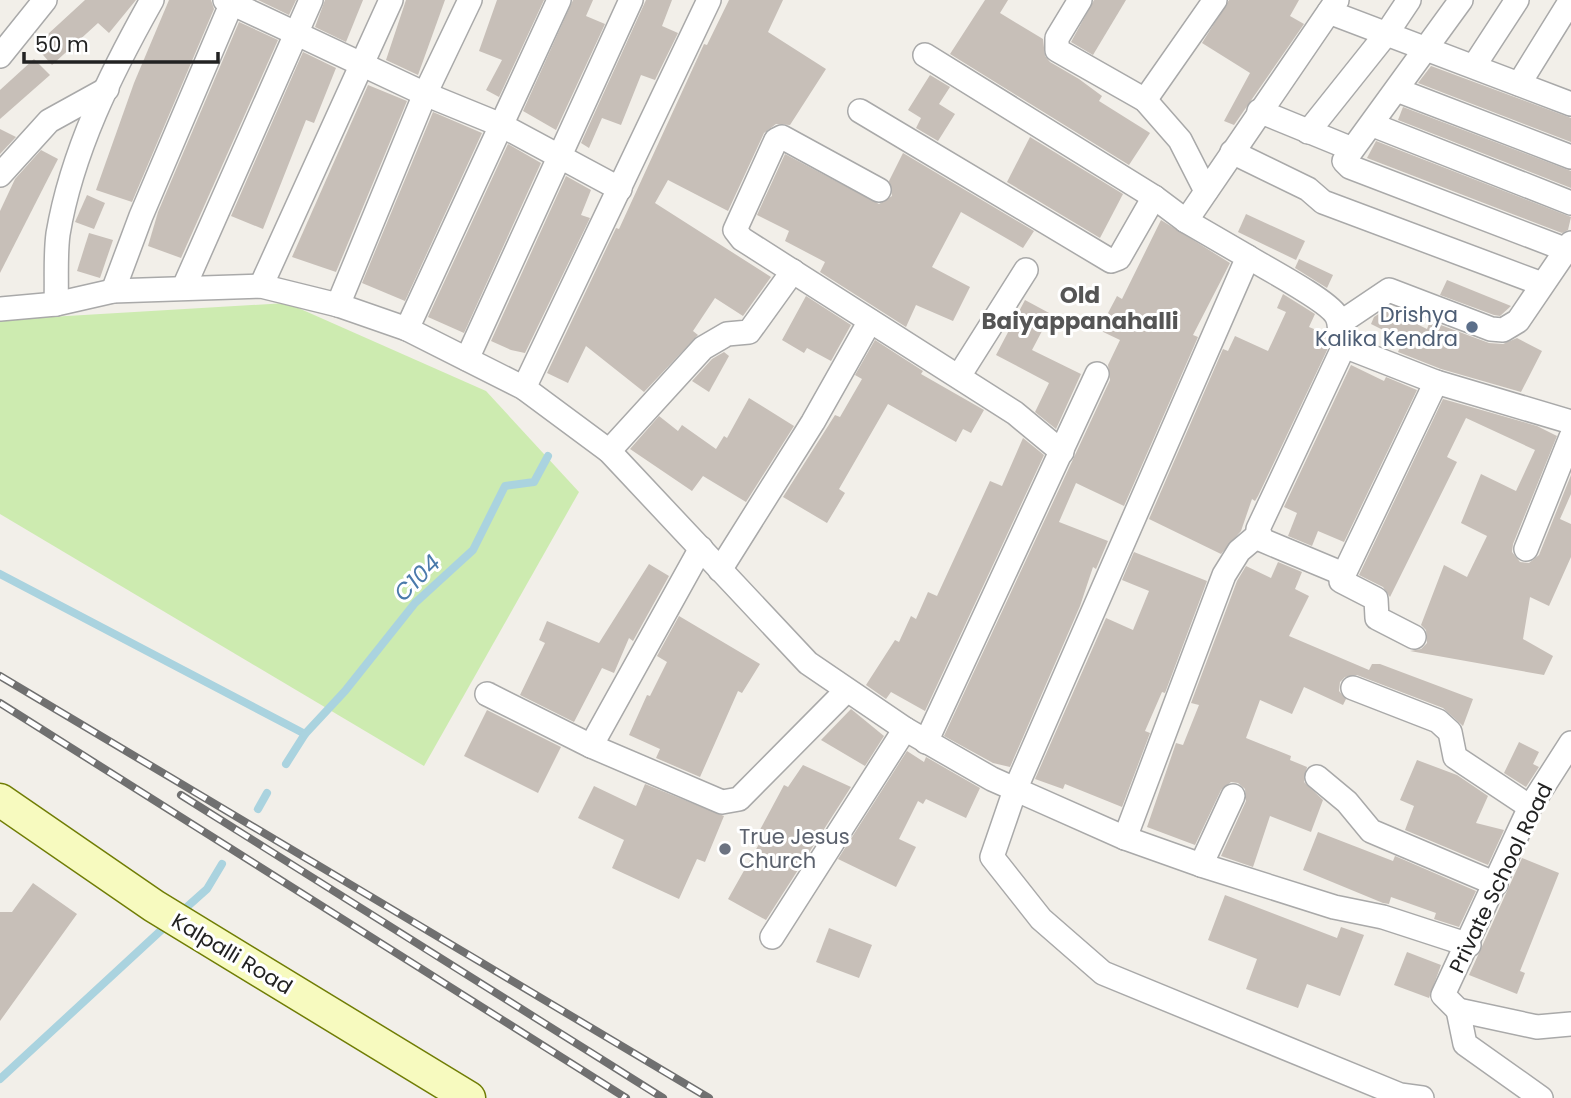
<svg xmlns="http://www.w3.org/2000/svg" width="1571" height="1098" viewBox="0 0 1571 1098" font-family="Poppins,sans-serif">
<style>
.grass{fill:#cdebb0}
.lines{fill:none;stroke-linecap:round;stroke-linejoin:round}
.stream{stroke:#aad3df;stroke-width:8}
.building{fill:#c7bfb8}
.street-casing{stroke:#a9a9a9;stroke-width:26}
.secondary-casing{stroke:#707d05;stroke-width:35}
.street{stroke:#fff;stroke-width:23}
.secondary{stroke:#f7fabf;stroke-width:32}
.rail-casing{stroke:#707070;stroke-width:8}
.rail{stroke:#fff;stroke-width:5;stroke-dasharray:16;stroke-linecap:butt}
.service-dot{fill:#5c6f8a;stroke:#fff;stroke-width:2.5}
.worship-dot{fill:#6b7280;stroke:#fff;stroke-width:2.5}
.labels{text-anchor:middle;stroke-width:6;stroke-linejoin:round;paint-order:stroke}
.service-label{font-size:21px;fill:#4e5e75;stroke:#fff;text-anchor:end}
.worship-label{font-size:21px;fill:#5b616d;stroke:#fff;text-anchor:start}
.street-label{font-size:21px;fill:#222;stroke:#fff}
.neighbourhood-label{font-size:23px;font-weight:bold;fill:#555;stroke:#fff}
.water-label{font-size:23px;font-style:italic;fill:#4a7aab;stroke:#fff}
</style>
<rect width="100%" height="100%" fill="#f2efe9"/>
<polygon class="grass" points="287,303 486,391 579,492 424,766 0,514 0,320"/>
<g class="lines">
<g class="stream">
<polyline points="0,574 305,734 286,764"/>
<polyline points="305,734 345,691 415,603 473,550 505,486 534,482 548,456"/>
<polyline points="258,809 267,793"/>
<polyline points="179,914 207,889 222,864"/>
<polyline points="0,1079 169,923"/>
</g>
</g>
<g class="building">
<polygon points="85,0 136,0 109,33 98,23 52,65 35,46"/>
<polygon points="169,0 211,0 214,9 132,202 96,190 134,83"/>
<polygon points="258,0 296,0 289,15"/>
<polygon points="325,0 363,0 346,42 315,27"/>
<polygon points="406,0 445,0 418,75 386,60"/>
<polygon points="497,0 544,0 499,97 486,90 502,60 479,51"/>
<polygon points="573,0 593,0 586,16 605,24 556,130 523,111"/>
<polygon points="646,0 672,0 662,26 678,33 655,80 641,75 621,125 602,118 589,148 581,143"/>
<polygon points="729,0 783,0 768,32 826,69 790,125 776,124 764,133 728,211 668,180 655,203 771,277 743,316 715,298 693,331 698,335 644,392 586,346 568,383 547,373 616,228 619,229 704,44 707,45"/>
<polygon points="985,0 1008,0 1000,13 1043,39 1045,56 1050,62 1079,79 1102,96 1099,101 1150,133 1129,165 950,54"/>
<polygon points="1094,0 1126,0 1093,55 1071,42"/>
<polygon points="1229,0 1299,0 1290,16 1304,24 1234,125 1224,121 1250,73 1202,43"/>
<polygon points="239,22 278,40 181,258 148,246 158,212"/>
<polygon points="303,52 336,68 314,123 306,120 263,229 231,216"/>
<polygon points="34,59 50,75 0,119 0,90"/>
<polygon points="1431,66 1571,118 1571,142 1418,83"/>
<polygon points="930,75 950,87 939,104 955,114 938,141 916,128 921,118 908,110"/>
<polygon points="368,85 407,101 336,272 292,257"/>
<polygon points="1403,107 1571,171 1571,188 1398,120"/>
<polygon points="433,112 482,133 405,301 362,283"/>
<polygon points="0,129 16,137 0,154"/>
<polygon points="1030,137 1123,194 1100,238 1007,182"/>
<polygon points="1376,141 1571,217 1568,230 1562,233 1367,158"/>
<polygon points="508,144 541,163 464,333 428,317"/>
<polygon points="41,150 58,159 0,273 0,211 15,179"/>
<polygon points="903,153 1034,231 1023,248 961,212 932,267 970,287 953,321 916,305 906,327 820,272 825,262 785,241 789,231 757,215 785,154 879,204 892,196 889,181"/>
<polygon points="566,176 591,190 581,215 590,218 525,353 511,350 491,341"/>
<polygon points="87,195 105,203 94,229 75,222"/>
<polygon points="1246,214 1305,241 1296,260 1238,232"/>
<polygon points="1161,220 1230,263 1193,335 1198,337 1124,506 1076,483 1059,522 1108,541 1096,569 1093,567 1080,606 1010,767 993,763 944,736 1110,380 1108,365 1120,340 1099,330 1117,296 1122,299"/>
<polygon points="89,233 113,240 100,278 77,271"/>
<polygon points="1299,259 1333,275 1327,288 1295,268"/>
<polygon points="1447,280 1511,306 1500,316 1494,315 1440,295"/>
<polygon points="1283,294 1315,314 1309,327 1326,334 1329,346 1258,496 1255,501 1252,499 1241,531 1221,554 1149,519 1223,349 1228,351 1235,336 1268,351 1286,312 1277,308"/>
<polygon points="806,296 851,325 831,361 807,348 804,353 782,340"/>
<polygon points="1025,300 1051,314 1032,350 1081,374 1056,429 1035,412 1049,383 996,355"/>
<polygon points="1386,309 1427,329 1430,321 1489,343 1503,344 1517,338 1542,351 1521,392 1441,369 1398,352 1403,340 1371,324 1374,317"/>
<polygon points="875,340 923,371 921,374 984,410 971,433 963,429 956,442 888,404 839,489 845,493 827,523 783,497 835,415 840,417 862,379 855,375"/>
<polygon points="724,352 729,356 709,392 692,381 712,359"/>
<polygon points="1351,365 1384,381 1386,377 1417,390 1344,542 1318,531 1312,546 1288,536 1297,513 1284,507"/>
<polygon points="749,398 794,426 746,502 703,476 692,491 630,449 659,416 678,431 682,425 716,449 724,436 727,438"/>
<polygon points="1443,399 1537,426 1557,436 1513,544 1512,552 1520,562 1529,563 1539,555 1571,475 1571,494 1560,519 1571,524 1571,557 1549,606 1530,597 1523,639 1553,656 1544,675 1410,651 1421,649 1427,643 1426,630 1421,625 1444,565 1467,577 1487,536 1461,523 1481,474 1516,491 1535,450 1466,418 1447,457 1457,462 1390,597 1383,587 1359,575"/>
<polygon points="1023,438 1044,455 925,711 891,692 886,699 866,685 895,640 899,642 911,616 916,619 928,592 937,596 990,481 1002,486"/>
<polygon points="1134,552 1207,581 1165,693 1162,692 1145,731 1150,733 1122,807 1065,784 1063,789 1035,779 1106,618 1133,630 1149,591 1122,580"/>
<polygon points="1278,562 1302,572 1295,589 1309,596 1289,636 1369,670 1372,664 1380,664 1473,699 1463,726 1443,708 1357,675 1345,677 1340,682 1339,691 1346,699 1343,705 1304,687 1292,714 1260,700 1246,738 1291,756 1290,760 1307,767 1304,782 1323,800 1311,832 1270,816 1253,867 1221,856 1246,801 1245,789 1238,783 1231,782 1221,790 1195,845 1147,827 1176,743 1183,745 1199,705 1191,703 1237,581 1246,566 1271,578"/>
<polygon points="649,564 669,576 633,641 629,638 614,673 602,668 574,722 520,695 545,643 539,640 547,621 599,643"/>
<polygon points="679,616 760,664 742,693 738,691 700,777 656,758 660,749 629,735 647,695 650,696 667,662 657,656"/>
<polygon points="851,709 884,736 865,766 821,740"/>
<polygon points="487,710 561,747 538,793 464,756"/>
<polygon points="1519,742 1539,752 1533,764 1539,767 1526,787 1504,773"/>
<polygon points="907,751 924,762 926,757 980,788 966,818 926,799 923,804 918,801 899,839 916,847 896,887 838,859"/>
<polygon points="1417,760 1457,775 1488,796 1476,823 1504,830 1488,865 1405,830 1414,806 1400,800"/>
<polygon points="803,765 851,787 766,920 728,899 759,844 754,841 784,785 788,787"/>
<polygon points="645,784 724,816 705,862 697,859 679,899 612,868 624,840 578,818 594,786 636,806"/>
<polygon points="1318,832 1393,861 1395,856 1476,891 1459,927 1434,919 1436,913 1391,897 1389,904 1383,903 1303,870"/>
<polygon points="1522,858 1559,873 1520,971 1525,973 1517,994 1469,975"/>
<polygon points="33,883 77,914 0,1021 0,912 12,912"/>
<polygon points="1225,895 1337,938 1341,927 1364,935 1340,996 1307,984 1298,1008 1246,989 1257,959 1208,940"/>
<polygon points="829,928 872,945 859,978 816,962"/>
<polygon points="1407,952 1441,965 1429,998 1394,985"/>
</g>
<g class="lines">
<g class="street-casing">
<g id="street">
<polyline points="225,0 425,94 501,125 620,189"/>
<polyline points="1080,0 1057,38 1057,50 1145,100 1180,140 1206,191"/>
<polyline points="1461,0 1344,161 1350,167 1567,250"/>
<polyline points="1329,12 1571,104"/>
<polyline points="925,55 1154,197 1186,221 1248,257 1015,790 992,857 1041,919 1103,973 1400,1095 1422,1098"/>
<polyline points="0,56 45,0"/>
<polyline points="1474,66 1517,0"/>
<polyline points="1519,84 1571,0"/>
<polyline points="1397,90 1571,157"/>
<polyline points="1145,100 1215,0"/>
<polyline points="860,111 1111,261 1119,258 1154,197"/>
<polyline points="1259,111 1352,149"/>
<polyline points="1373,125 1571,203"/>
<polyline points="1308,132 1387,33 1409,0"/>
<polyline points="1232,152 1308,189 1323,202 1542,284"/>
<polyline points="0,175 49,121 107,89"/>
<polyline points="879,190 782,137 776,140 735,230 742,239 1015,413 1062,452"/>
<polyline points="1186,221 1337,0"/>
<path d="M1248,257C1266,268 1327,300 1336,315C1342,324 1337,335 1344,346L1258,529L1262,540L1341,573L1345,572L1436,382L1344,346"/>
<polyline points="261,286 391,0"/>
<polyline points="184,287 311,0"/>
<polyline points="113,291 141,216 233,0"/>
<path d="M56,304C57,281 55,257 58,234C72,151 111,73 152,0"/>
<polyline points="338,305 425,94 470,0"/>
<polyline points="0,309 56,304 113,291 261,286 338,305 407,329 524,388 609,451 808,663 905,729 992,779 1125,838 1201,865 1334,907 1383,917 1469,945"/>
<polyline points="1340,323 1389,290 1491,329 1503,330 1518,321 1571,243"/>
<polyline points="407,329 559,0"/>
<polyline points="467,359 631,0"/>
<polyline points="959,376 1026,270"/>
<polyline points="1436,382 1571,422"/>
<polyline points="524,388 709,0"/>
<polyline points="609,451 703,348 727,334 749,332 793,271"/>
<polyline points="701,548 591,746 722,802 739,799 846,691"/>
<polyline points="1526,549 1571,437"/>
<polyline points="720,570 813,422 870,321"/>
<polyline points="1341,573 1341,581 1376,599 1377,618 1414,637"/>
<polyline points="1353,688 1438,721 1450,732 1455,757 1530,807"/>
<polyline points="487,694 591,746"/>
<polyline points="926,742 1097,374"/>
<polyline points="1317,777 1347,802 1371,831 1496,884"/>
<polyline points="1125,838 1224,575 1239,551 1258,535"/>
<polyline points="1201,865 1233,796"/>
<polyline points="772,937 905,729"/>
<polyline points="1458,1010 1443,995 1530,807 1571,743"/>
<polyline points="1458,1010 1465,1044 1541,1098"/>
<polyline points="1458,1010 1537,1027 1571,1024"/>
</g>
</g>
<g class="secondary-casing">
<polyline id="secondary" points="0,800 154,906 469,1098"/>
</g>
<use href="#street" class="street"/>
<use href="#secondary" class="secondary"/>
<g class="rail-casing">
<g id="rail">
<polyline points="0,676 709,1098"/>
<polyline points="0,703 626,1098"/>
<polyline points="181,795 663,1098"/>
</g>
</g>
<use href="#rail" class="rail"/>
</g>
<circle class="service-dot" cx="1472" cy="327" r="7"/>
<circle class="worship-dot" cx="725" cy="849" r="7"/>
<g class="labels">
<g class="service-label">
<text x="1458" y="322">Drishya<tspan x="1458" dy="24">Kalika Kendra</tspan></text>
</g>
<g class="worship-label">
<text x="739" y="844">True Jesus<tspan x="739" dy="24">Church</tspan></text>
</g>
<g class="street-label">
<text transform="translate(1501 878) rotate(-64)" y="7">Private School Road</text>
<text transform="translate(232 954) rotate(31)" y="7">Kalpalli Road</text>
</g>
<g class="neighbourhood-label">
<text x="1080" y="303">Old<tspan x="1080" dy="26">Baiyappanahalli</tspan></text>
</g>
<g class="water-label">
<text transform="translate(417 578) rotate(-45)" y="8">C104</text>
</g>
</g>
<path d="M24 52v10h194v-10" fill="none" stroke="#222222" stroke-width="3.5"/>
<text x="35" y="52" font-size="21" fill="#222222" stroke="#ffffff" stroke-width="5" paint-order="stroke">50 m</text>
</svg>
